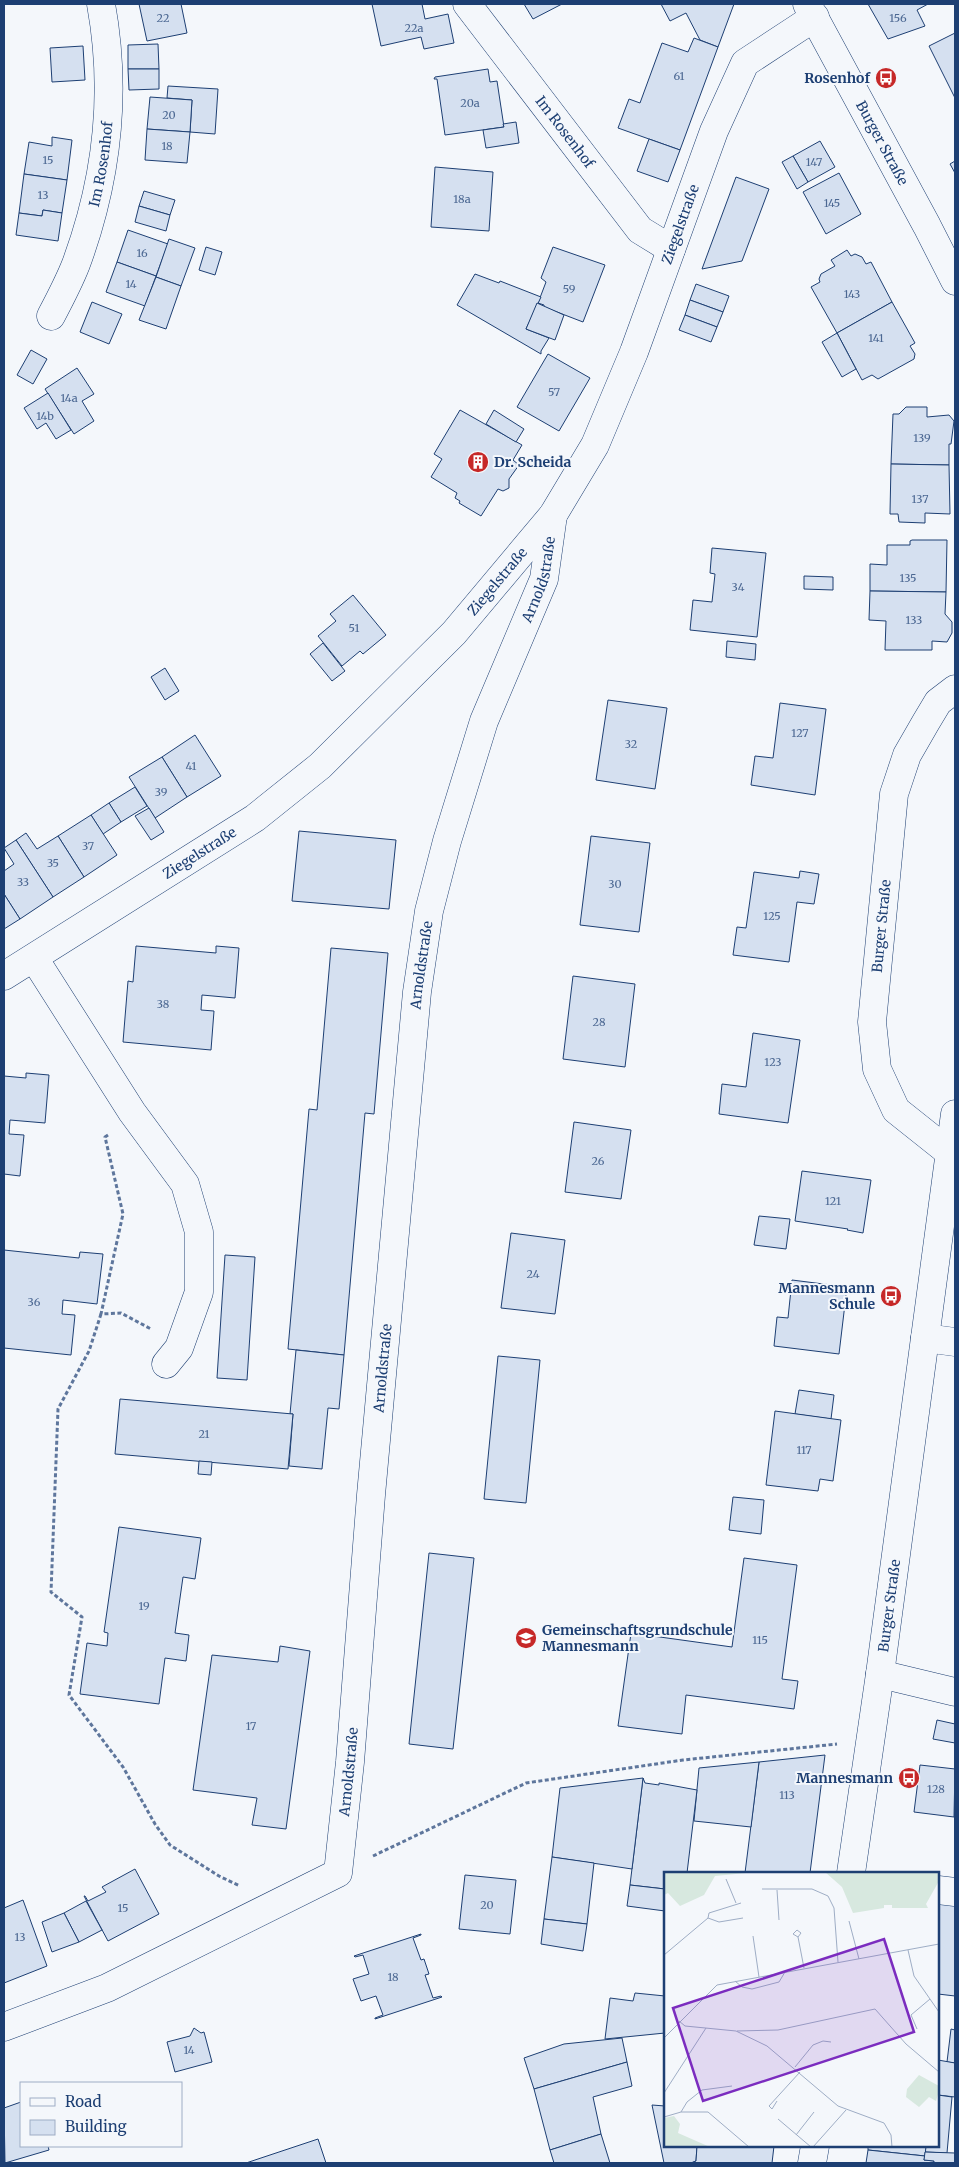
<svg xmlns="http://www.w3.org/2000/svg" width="959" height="2167" viewBox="0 0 959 2167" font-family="Merriweather,serif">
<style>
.building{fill:#d5e0f0;stroke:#1d3f73}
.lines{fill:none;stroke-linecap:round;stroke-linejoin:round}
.minor-casing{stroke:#1d3f73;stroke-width:29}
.major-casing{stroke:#1d3f73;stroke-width:29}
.path{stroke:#5e769c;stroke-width:3;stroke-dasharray:4 2.5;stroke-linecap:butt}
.minor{stroke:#f4f7fb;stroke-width:28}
.major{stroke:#f4f7fb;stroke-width:28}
.labels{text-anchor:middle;stroke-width:4;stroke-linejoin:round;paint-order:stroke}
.number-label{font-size:11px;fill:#4b6792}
.poi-label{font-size:14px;font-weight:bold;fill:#1d3f73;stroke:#f4f7fb;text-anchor:end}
.street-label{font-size:14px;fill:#1d3f73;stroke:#f4f7fb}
.inset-road{fill:none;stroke:#9eadc5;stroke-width:1}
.view{fill:#7b2cbf;fill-opacity:0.15;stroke:#7b2cbf;stroke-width:2.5}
.inset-edge{fill:none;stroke:#1d3f73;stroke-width:2.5}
</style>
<rect width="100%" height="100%" fill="#f4f7fb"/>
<g class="building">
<polygon points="139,4 181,4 187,33 147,41"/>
<polygon points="372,4 422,4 425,19 448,14 454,43 424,49 421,37 381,46"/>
<polygon points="524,4 562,4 533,19"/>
<polygon points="661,4 734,4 718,47 700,40 686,13 670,21"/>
<polygon points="868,4 928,4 917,10 925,26 888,39"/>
<polygon points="955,33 955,98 929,46"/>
<polygon points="694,38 718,47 680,150 618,128 629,99 640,103 662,43 688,52"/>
<polygon points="158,44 159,69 128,69 128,45"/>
<polygon points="83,46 85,80 52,82 50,48"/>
<polygon points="128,69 159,69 159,89 129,90"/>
<polygon points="488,69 490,82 497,81 504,127 445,135 437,79 434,79 435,77"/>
<polygon points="168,86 218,89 215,134 190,132 192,100 167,98"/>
<polygon points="150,97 192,100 190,132 147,129"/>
<polygon points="516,122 519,143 486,148 483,130 504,127 503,124"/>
<polygon points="147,129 190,132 187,163 145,160"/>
<polygon points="52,137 72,140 67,180 24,174 29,142 52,146"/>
<polygon points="649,139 680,150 668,182 637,171"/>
<polygon points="820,141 835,167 808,182 793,156"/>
<polygon points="793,156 808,182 797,189 782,162"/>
<polygon points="955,161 955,173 950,164"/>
<polygon points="435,167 493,172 489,231 431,227"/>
<polygon points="839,173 861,214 826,234 803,192"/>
<polygon points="24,174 67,180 62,213 43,210 42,216 19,213"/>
<polygon points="736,177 769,189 742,261 702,269"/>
<polygon points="144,191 175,200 170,215 139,206"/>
<polygon points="139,206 170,215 166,231 135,222"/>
<polygon points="43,210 62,213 58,241 16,235 19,213 42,216"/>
<polygon points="128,230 168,244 156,276 117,262"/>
<polygon points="169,239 195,248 181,286 156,277"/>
<polygon points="206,247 222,252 215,275 199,270"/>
<polygon points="553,247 605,265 583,322 544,307 544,305 538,303 546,282 541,278"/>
<polygon points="847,250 851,256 855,254 862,257 866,264 871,262 892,302 837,333 811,287 820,282 819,279 821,274 835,266 831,260"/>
<polygon points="117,262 156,276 145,306 106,292"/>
<polygon points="475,274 499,283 500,281 541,297 526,329 549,338 541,351 541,354 457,305"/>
<polygon points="156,277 181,286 166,329 139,320"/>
<polygon points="696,284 729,296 723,312 690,300"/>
<polygon points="690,300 723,312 717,327 685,315"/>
<polygon points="92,302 122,314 109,344 80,332"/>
<polygon points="892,302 915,343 910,346 915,354 914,359 878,379 872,375 862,380 837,333"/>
<polygon points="537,303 564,315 555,340 526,329"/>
<polygon points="685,315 717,327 711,342 679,330"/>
<polygon points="837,333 856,369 842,377 822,342"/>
<polygon points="31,350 47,359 33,384 17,375"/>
<polygon points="548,354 590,378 559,431 517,407"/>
<polygon points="77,368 94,394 82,401 94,421 74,434 45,389"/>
<polygon points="48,393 71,430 56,439 46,423 37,429 24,408"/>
<polygon points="906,407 927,407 927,417 949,415 954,421 951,444 949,444 949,465 891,464 893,414 899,414"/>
<polygon points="460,410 522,445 513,460 519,465 509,479 509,488 503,491 498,489 481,516 459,503 460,501 455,498 457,493 431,477 442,459 434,454"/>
<polygon points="494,410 524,429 516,442 486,424"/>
<polygon points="891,464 949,465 950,514 925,513 925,523 899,522 898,514 890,514"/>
<polygon points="912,540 947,540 946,592 870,591 870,564 887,565 887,545 910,545 910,541"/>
<polygon points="712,548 766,553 757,637 690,630 693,600 712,602 715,574 710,573"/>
<polygon points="804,576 833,577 833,590 804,589"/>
<polygon points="870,591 946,592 945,614 952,622 952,633 947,642 932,641 932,650 885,650 886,621 869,620"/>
<polygon points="353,595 386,635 363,654 360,651 342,666 318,636 336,621 330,614"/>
<polygon points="727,641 756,644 755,660 726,657"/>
<polygon points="323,643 345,671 332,681 310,654"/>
<polygon points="165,668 179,691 165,700 151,677"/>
<polygon points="608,700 667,708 655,789 596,780"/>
<polygon points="780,703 826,709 815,795 751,785 755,756 773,758"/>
<polygon points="195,735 221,776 187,797 162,757"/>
<polygon points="162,757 187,797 155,818 129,777"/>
<polygon points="135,787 147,806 121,822 109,803"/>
<polygon points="109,803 121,822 103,834 91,815"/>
<polygon points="149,808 164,832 151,840 135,816"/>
<polygon points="91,815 117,855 84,877 58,836"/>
<polygon points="299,831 396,840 389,909 292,901"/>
<polygon points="26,833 37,849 58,836 84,877 53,897 16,840"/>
<polygon points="591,836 650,843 639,932 580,925"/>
<polygon points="16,840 53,897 20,919 4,894 4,871 14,864 4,848"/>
<polygon points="800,871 819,874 814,904 797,902 789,962 733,955 737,927 746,928 754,872 799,878"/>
<polygon points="4,894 20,919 4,929"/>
<polygon points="136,946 216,953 216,946 239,948 235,998 202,995 201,1010 214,1011 211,1050 123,1042 128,981 133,982"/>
<polygon points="331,948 388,953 374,1114 365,1113 344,1355 288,1349 309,1109 317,1110"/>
<polygon points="573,976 635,984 625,1067 563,1059"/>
<polygon points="753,1033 800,1040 788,1123 719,1114 722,1084 746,1087"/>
<polygon points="26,1073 49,1075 45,1123 10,1120 9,1134 24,1135 20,1176 4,1174 4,1076 26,1078"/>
<polygon points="574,1122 631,1130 621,1199 565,1192"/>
<polygon points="802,1171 871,1180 863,1233 847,1230 848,1229 795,1221"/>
<polygon points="759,1216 790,1219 786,1249 754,1245"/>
<polygon points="511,1233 565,1240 555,1314 501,1308"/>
<polygon points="4,1250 79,1258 80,1252 103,1254 97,1304 63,1300 62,1314 75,1315 71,1355 4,1348"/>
<polygon points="225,1255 255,1257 247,1380 217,1378"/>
<polygon points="792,1280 847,1287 839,1354 774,1346 777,1317 788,1318"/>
<polygon points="296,1350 344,1355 339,1409 328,1408 322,1469 289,1466 293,1414 290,1414"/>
<polygon points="498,1356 540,1360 526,1503 484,1499"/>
<polygon points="799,1390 834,1395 831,1419 795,1414"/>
<polygon points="120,1399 293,1414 288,1469 115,1454"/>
<polygon points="775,1411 841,1420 833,1481 820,1479 818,1491 766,1485"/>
<polygon points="199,1461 212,1462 211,1475 198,1474"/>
<polygon points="733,1497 764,1500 761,1534 729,1530"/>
<polygon points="119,1527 201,1538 195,1579 183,1577 175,1633 189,1635 186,1661 165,1658 159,1704 80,1694 87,1643 107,1646 108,1633 104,1632"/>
<polygon points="429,1553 474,1558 453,1749 409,1744"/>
<polygon points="744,1558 797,1565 782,1679 798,1681 794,1709 686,1695 682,1734 618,1726 631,1633 732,1647"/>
<polygon points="280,1646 310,1651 286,1829 252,1825 257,1798 193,1790 212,1655 278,1662"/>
<polygon points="937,1720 955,1724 955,1743 933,1739"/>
<polygon points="825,1755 810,1873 745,1873 759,1762"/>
<polygon points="759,1762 751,1827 694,1821 699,1768"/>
<polygon points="920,1765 955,1769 954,1817 914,1812"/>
<polygon points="643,1778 645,1783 659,1785 659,1783 697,1790 687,1873 665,1873 665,1889 630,1885"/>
<polygon points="643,1778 632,1869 552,1857 560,1788"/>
<polygon points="552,1857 594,1863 587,1924 544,1919"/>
<polygon points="135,1869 159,1914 108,1941 84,1896 85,1896 88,1901 106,1892 102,1887"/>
<polygon points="465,1875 516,1880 510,1934 459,1929"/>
<polygon points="630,1885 665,1889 665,1911 627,1906"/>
<polygon points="938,1897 955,1899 955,1996 938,1994"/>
<polygon points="23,1900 47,1966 4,1983 4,1908"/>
<polygon points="86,1901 102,1930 79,1942 64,1913"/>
<polygon points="64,1913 79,1942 52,1952 42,1922"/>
<polygon points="544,1919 587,1924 583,1951 541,1944"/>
<polygon points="421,1934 421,1935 413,1938 421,1960 424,1959 429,1974 425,1975 433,1998 441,1996 442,1997 375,2019 375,2018 383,2015 376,1996 361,2001 353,1979 369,1974 363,1955 355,1957 354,1956"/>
<polygon points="635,1993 665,1996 665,2033 605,2039 610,1998 633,2001"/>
<polygon points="194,2028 201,2033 204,2032 212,2062 175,2072 167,2042 190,2036"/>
<polygon points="951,2029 955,2030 955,2063 947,2062"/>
<polygon points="622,2038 627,2062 534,2089 524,2058 564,2044"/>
<polygon points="938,2060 955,2063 955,2097 938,2095"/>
<polygon points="627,2062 632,2086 593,2097 601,2134 550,2150 534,2089"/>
<polygon points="938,2095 952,2097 947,2153 925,2152 926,2146 938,2146"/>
<polygon points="21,2102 21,2146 48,2146 49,2150 5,2163 4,2108"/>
<polygon points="652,2105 665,2106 665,2146 697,2146 696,2161 691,2163 664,2163"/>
<polygon points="601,2134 610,2163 554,2163 550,2150"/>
<polygon points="318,2139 326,2163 246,2163"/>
<polygon points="697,2146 774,2146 772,2163 691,2163 696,2161"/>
<polygon points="868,2146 926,2146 925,2156 868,2150"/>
<polygon points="868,2150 925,2156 924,2160 934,2161 934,2163 866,2163"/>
<polygon points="925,2152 955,2153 955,2163 934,2163 934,2161 924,2160"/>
</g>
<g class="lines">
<g class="minor-casing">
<g id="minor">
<path id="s1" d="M467,4L640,230L671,249"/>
<path id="s2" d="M51,316C60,299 69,282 76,264C107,180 117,92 101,4"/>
<polyline points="34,958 132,1112 185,1184 199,1232 199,1292 179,1348 166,1364"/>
<path id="s3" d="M4,976L255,818L320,766L454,633L553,515L595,445L634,352L714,131L745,63L815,17"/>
<path id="s4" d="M950,1153L896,1110L877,1069L872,1022L894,794L907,755L926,722L938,702L955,689"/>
<polyline points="925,1338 955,1342"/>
<polyline points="880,1674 955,1692"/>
<polyline points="938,1890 955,1892"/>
<path id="s5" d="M4,2027L107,1988L338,1873L350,1762L371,1495L417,992L429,911L447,841L484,721L544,579L553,515"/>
</g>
</g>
<g class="major-casing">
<g id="major">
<path id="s6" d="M807,4L927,226L955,281"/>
<path id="s7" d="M851,1873L880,1674L955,1114"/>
<polyline points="812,2163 815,2146"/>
</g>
</g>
<g class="path">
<polyline points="108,1135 105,1137 123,1214 101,1314 121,1313 151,1329"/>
<polyline points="101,1314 89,1351 58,1409 51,1592 82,1617 69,1695 123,1767 155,1824 170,1845 219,1876 240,1886"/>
<polyline points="373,1856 526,1783 683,1760 837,1744"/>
</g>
<use href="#minor" class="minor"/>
<use href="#major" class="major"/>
</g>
<defs>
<g id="bus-disc" transform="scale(1.125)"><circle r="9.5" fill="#c62828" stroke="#f4f7fb"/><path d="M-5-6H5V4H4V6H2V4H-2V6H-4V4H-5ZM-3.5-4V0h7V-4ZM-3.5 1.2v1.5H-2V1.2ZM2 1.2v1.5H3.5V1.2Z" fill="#fff"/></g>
<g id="building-disc" transform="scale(1.125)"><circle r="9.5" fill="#c62828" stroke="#f4f7fb"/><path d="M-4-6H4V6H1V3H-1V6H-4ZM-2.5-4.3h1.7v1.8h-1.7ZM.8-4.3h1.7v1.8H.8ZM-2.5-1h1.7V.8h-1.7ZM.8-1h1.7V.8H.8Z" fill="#fff"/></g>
<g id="school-disc" transform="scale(1.125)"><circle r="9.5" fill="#c62828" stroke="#f4f7fb"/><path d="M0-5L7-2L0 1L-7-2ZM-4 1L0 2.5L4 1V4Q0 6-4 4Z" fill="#fff"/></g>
</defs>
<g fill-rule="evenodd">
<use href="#bus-disc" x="886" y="78"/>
<use href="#building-disc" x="478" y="462"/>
<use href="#bus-disc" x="891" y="1296"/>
<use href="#school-disc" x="526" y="1638"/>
<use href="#bus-disc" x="909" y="1778"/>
</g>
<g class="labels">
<g class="number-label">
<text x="163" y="22">22</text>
<text x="898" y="22">156</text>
<text x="414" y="32">22a</text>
<text x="679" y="80">61</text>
<text x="470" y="107">20a</text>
<text x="169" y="119">20</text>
<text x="167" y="150">18</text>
<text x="48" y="164">15</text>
<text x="814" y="166">147</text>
<text x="43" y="199">13</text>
<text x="462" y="203">18a</text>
<text x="832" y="207">145</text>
<text x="142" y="257">16</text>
<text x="131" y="288">14</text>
<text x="569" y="293">59</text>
<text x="852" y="298">143</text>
<text x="876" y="342">141</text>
<text x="554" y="396">57</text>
<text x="69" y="402">14a</text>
<text x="45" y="420">14b</text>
<text x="922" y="442">139</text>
<text x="920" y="503">137</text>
<text x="908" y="582">135</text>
<text x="738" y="591">34</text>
<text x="914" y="624">133</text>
<text x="354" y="632">51</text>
<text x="800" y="737">127</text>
<text x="631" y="748">32</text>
<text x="191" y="770">41</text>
<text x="161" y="796">39</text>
<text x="88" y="850">37</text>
<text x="53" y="867">35</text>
<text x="23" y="886">33</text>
<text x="615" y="888">30</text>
<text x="772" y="920">125</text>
<text x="163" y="1008">38</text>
<text x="599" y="1026">28</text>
<text x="773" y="1066">123</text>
<text x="598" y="1165">26</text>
<text x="833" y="1205">121</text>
<text x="533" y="1278">24</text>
<text x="34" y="1306">36</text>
<text x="204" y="1438">21</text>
<text x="804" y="1454">117</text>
<text x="144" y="1610">19</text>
<text x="760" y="1644">115</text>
<text x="251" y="1730">17</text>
<text x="936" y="1793">128</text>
<text x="787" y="1799">113</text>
<text x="487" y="1909">20</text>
<text x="123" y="1912">15</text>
<text x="20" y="1941">13</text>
<text x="393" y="1981">18</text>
<text x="189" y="2054">14</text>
</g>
<g class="poi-label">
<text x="870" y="83">Rosenhof</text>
<text x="494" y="467" text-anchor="start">Dr. Scheida</text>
<text x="875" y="1293">Mannesmann<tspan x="875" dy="16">Schule</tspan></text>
<text x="542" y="1635" text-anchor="start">Gemeinschaftsgrundschule<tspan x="542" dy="16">Mannesmann</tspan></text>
<text x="893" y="1783">Mannesmann</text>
</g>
<g class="street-label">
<text dy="5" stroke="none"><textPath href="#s1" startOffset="161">Im Rosenhof</textPath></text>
<text dy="5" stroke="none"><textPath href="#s6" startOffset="158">Burger Straße</textPath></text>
<text dy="5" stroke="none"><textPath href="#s2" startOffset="161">Im Rosenhof</textPath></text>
<text dy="5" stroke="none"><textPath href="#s3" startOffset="1041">Ziegelstraße</textPath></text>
<text dy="5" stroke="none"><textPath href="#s5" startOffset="1685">Arnoldstraße</textPath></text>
<text dy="5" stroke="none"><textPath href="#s3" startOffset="636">Ziegelstraße</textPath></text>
<text dy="5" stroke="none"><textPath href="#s3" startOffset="231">Ziegelstraße</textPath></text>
<text dy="5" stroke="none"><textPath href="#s4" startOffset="258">Burger Straße</textPath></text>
<text dy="5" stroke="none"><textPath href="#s5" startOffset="1280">Arnoldstraße</textPath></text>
<text dy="5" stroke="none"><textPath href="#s5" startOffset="875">Arnoldstraße</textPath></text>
<text dy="5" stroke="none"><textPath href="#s7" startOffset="270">Burger Straße</textPath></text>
<text dy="5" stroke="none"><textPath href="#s5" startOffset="470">Arnoldstraße</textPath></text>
</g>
</g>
<g transform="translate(664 1872)">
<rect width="275" height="275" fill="#f4f7fb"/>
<path d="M0,0H92L51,4L40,23L16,34L4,21L0,23ZM161,0H275V9L262,32L264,36H228V33H220V36L189,41L178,15ZM255,203L275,214V219L272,229L265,225L255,235L242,225L243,217ZM10,244L16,252L14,261L46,275H0V246Z" fill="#d7e8df"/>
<path class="inset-road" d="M62,7L72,31M98,17H148L164,24L170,36L174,90M113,18L115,48M44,46L55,50L79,46M185,49L195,87M89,64L95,105M134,65L129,62L133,58L137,61L134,65L140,96M244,78L250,104L275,140M0,83L44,46L45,41L77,31M71,109L78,115L88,117L115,110L121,100M15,149L21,154L72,159L103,174L174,234L220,251L227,263L228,275M253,157L247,143L266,127M73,159L114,158L211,137L242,172L275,200M0,166L53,113L275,72M131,195L149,173L159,169L167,170M0,221L42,156M113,229L108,237L105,234L136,200M17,240L23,230L38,218L68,214M0,245L17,240H44L85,275M114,247L147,275M132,263L150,240M149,275L182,238"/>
<path class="view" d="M220,67L250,160L39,229L9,136Z"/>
<rect width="275" height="275" class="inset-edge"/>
</g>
<rect width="959" height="2167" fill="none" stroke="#1d3f73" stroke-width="10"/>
<rect x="20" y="2082" width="162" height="65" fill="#f4f7fb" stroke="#9eadc5"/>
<rect x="30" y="2098" width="25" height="8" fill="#f4f7fb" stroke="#9eadc5"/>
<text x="65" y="2107" font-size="15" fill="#1d3f73">Road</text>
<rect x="30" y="2120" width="25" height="15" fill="#d5e0f0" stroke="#9eadc5"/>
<text x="65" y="2132" font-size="15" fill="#1d3f73">Building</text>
</svg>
